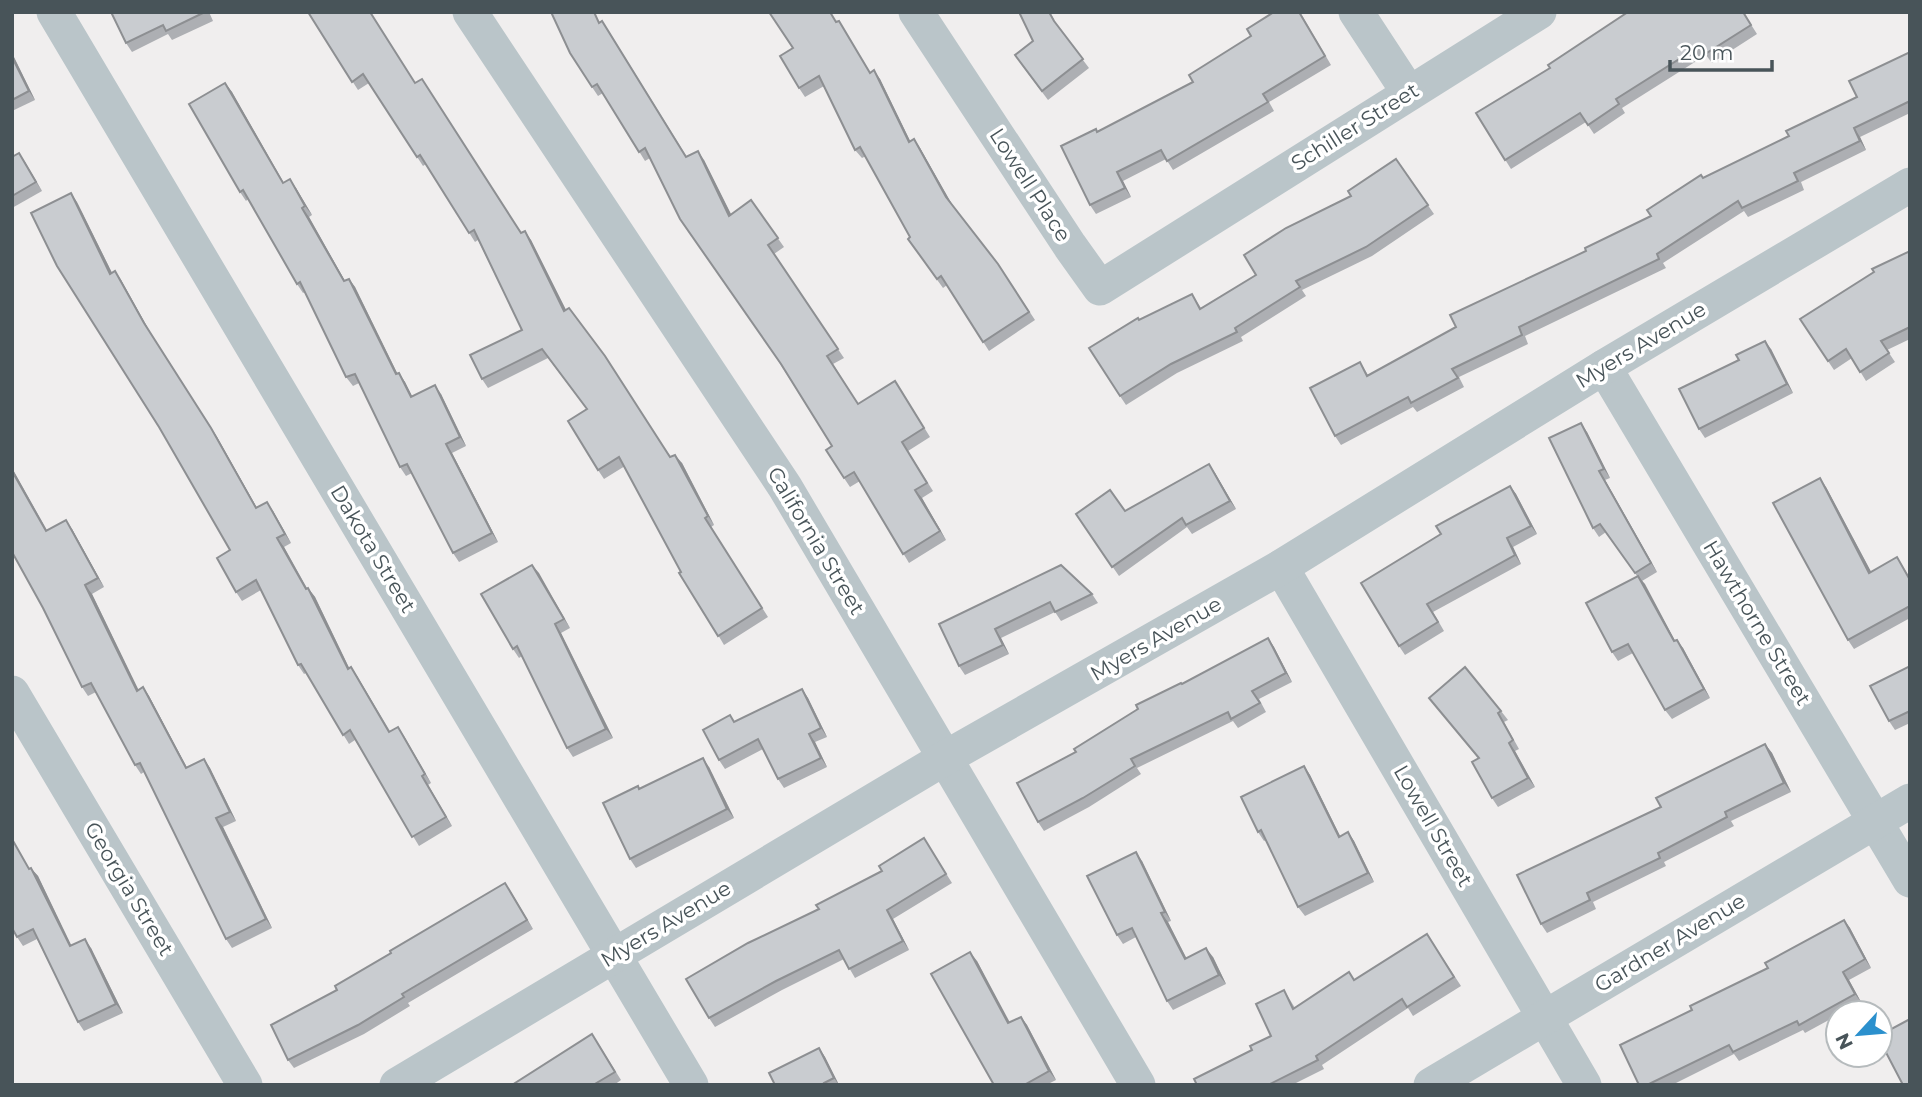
<svg xmlns="http://www.w3.org/2000/svg" width="1922" height="1097" viewBox="0 0 1922 1097" font-family="Montserrat,sans-serif">
<style>
.lines{fill:none;stroke-linecap:round;stroke-linejoin:round}
.minor{stroke:#bac5c9;stroke-width:35}
.wall{fill:#adafb3}
.shaded-wall{fill:#8d8f92}
.building{fill:#c9ccd0;stroke:#8d8f92;stroke-width:2}
.labels{text-anchor:middle;stroke-width:7;stroke-linejoin:round;paint-order:stroke}
.street-label{font-size:21px;fill:#485459;stroke:#fff}
</style>
<rect width="100%" height="100%" fill="#f0eeee"/>
<g class="lines">
<g class="minor">
<polyline points="54,12 691,1085"/>
<polyline points="470,12 785,487 1138,1085"/>
<polyline points="916,12 1070,246 1100,288 1539,12"/>
<polyline points="1356,12 1409,93"/>
<polyline points="1604,367 1910,880"/>
<polyline points="1281,567 1584,1085"/>
<polyline points="12,693 245,1085"/>
<polyline points="397,1085 945,758 1281,567 1604,367 1910,185"/>
<polyline points="1431,1085 1910,801"/>
</g>
</g>
<g class="wall">
<polygon points="111,12 209,12 213,21 172,40 168,34 132,52 126,43"/>
<polygon points="308,12 416,83 521,232 531,240 566,310 671,457 682,463 714,525 711,527 768,617 724,645 681,572 625,466 604,479 598,470 587,409 548,358 488,388 482,379 522,330 478,240 475,242 426,164 423,166 369,83 358,90"/>
<polygon points="1019,12 1050,12 1058,27 1089,68 1048,100 1021,64 1033,41"/>
<polygon points="1300,12 1331,65 1269,102 1274,111 1173,170 1166,159 1123,181 1131,197 1096,214 1090,205 1098,132 1193,82"/>
<polygon points="1743,12 1757,34 1712,63 1706,55 1622,108 1625,113 1594,134 1586,122 1511,169 1476,113"/>
<polygon points="839,21 870,72 880,79 910,141 914,139 920,148 951,203 998,264 1035,320 989,351 947,285 943,288 908,239 910,237 866,156 862,158 855,150 824,86 805,97 799,88 837,22"/>
<polygon points="601,22 608,30 687,157 704,160 731,215 751,200 784,247 774,254 844,358 833,364 858,404 895,381 901,390 930,437 908,451 933,491 922,498 946,540 909,563 860,481 850,487 844,478 832,446 650,158 645,161 603,93 598,96 592,87"/>
<polygon points="1910,52 1910,113 1860,137 1866,150 1801,182 1804,190 1748,217 1744,211 1663,263 1666,268 1525,336 1528,344 1459,377 1464,387 1417,412 1413,407 1341,445 1335,436 1360,362 1368,375 1456,327 1586,251 1651,216 1703,178 1789,136 1857,97"/>
<polygon points="12,54 35,100 12,111"/>
<polygon points="225,83 232,92 283,183 296,188 312,215 309,217 345,281 349,279 355,287 397,373 405,382 412,396 441,394 466,446 452,453 498,542 459,562 453,553 412,473 406,476 400,467 359,383 353,386 346,377 305,292 303,293 297,284 248,199 246,201 240,192"/>
<polygon points="19,153 42,191 12,208 12,157"/>
<polygon points="1396,159 1434,214 1372,256 1302,290 1306,296 1241,337 1243,341 1177,373 1126,405 1120,396 1139,320 1192,294 1201,308 1256,275"/>
<polygon points="77,202 112,273 115,271 121,280 150,332 217,437 257,508 273,511 291,543 284,547 307,588 308,588 315,597 349,668 357,676 390,731 398,727 431,783 428,785 452,826 419,846 355,740 349,744 306,673 304,674 298,665 261,590 242,601 236,592 230,550"/>
<polygon points="1910,251 1910,339 1887,350 1895,362 1866,381 1852,358 1834,370 1800,319"/>
<polygon points="1771,349 1793,393 1705,438 1699,429"/>
<polygon points="1587,432 1610,478 1605,480 1657,572 1642,581 1675,641 1683,648 1710,698 1672,719 1665,710 1633,653 1618,661 1612,652 1637,576 1606,532 1599,537 1593,528"/>
<polygon points="12,468 47,530 72,529 104,587 92,594 138,690 143,687 149,696 187,768 204,759 210,768 236,821 223,827 272,928 232,948 226,939 144,772 141,774 135,765 96,692 88,696 82,687 43,608 12,552"/>
<polygon points="1215,473 1236,509 1192,534 1187,527 1119,576 1076,514 1125,511"/>
<polygon points="1510,486 1516,494 1537,534 1513,547 1521,564 1433,612 1444,631 1405,655 1399,646 1441,534"/>
<polygon points="1826,487 1871,572 1897,557 1910,578 1910,618 1854,649 1848,640"/>
<polygon points="532,565 570,628 561,633 613,738 573,757 567,748 522,656 519,658 513,649"/>
<polygon points="1092,594 1098,603 1061,621 1055,612 1001,638 1009,654 965,675 959,666 939,624"/>
<polygon points="1268,638 1274,647 1292,682 1259,699 1266,712 1238,728 1233,721 1137,768 1141,774 1089,807 1044,831 1038,822 1076,752 1182,684"/>
<polygon points="1910,666 1910,723 1895,730 1889,721"/>
<polygon points="802,689 808,698 827,737 815,742 827,767 784,788 778,779 763,749 725,769 719,760 730,715 735,722"/>
<polygon points="1429,698 1501,711 1508,720 1504,722 1519,749 1515,751 1535,787 1498,807 1492,798 1478,758"/>
<polygon points="1765,744 1772,753 1791,792 1731,821 1734,826 1664,862 1666,866 1593,902 1596,909 1547,933 1541,924 1661,807"/>
<polygon points="1304,766 1310,775 1340,836 1348,832 1354,841 1374,882 1305,916 1298,907 1266,840 1264,841 1258,832"/>
<polygon points="709,767 734,818 636,868 630,859"/>
<polygon points="924,838 952,883 893,919 909,950 855,978 844,959 782,990 715,1027 709,1018 819,909 882,871"/>
<polygon points="1142,861 1171,921 1168,922 1186,958 1213,957 1226,984 1173,1010 1167,1001 1136,937 1123,944 1117,935"/>
<polygon points="30,868 38,876 71,946 91,948 123,1013 84,1031 78,1022 37,939 23,946 17,937"/>
<polygon points="505,883 533,929 408,1003 410,1006 364,1034 294,1068 288,1060 337,990 391,953"/>
<polygon points="1844,920 1850,928 1871,968 1849,980 1861,1002 1842,1013 1838,1013 1838,1015 1805,1033 1803,1030 1739,1061 1734,1054 1672,1085 1639,1085 1692,1010 1768,968"/>
<polygon points="1427,934 1461,986 1413,1016 1408,1008 1322,1065 1324,1069 1292,1085 1197,1085 1252,1050 1271,1036 1284,990 1295,1008 1354,980"/>
<polygon points="977,961 1009,1023 1021,1017 1027,1025 1056,1080 1046,1085 994,1085"/>
<polygon points="598,1043 621,1080 614,1085 512,1085"/>
<polygon points="819,1048 825,1057 839,1085 775,1085"/>
</g>
<g class="shaded-wall">
<polygon points="12,54 14,57 35,100 29,91 12,57"/>
<polygon points="874,70 880,79 915,151 909,142"/>
<polygon points="225,83 232,92 289,192 283,183"/>
<polygon points="1854,128 1860,137 1866,150 1860,141"/>
<polygon points="914,139 920,148 953,206 946,197"/>
<polygon points="698,151 704,160 736,224 729,216"/>
<polygon points="19,153 25,162 42,191 36,182"/>
<polygon points="1117,172 1123,181 1131,197 1125,188"/>
<polygon points="290,179 296,188 312,215 305,206"/>
<polygon points="71,193 77,202 117,283 110,274"/>
<polygon points="302,208 309,217 350,290 344,281"/>
<polygon points="525,231 531,240 571,320 564,311"/>
<polygon points="115,271 121,280 150,332 217,437 262,517 144,323"/>
<polygon points="349,279 355,287 402,383 396,374"/>
<polygon points="1765,341 1771,349 1793,393 1787,384"/>
<polygon points="399,373 405,382 417,406 411,397"/>
<polygon points="435,385 441,394 466,446 460,437"/>
<polygon points="1581,423 1587,432 1610,478 1604,469"/>
<polygon points="446,444 452,453 498,542 492,533"/>
<polygon points="675,455 682,463 714,525 708,516"/>
<polygon points="1209,464 1215,473 1236,509 1230,501"/>
<polygon points="12,468 52,540 46,531 12,471"/>
<polygon points="1599,471 1605,480 1657,572 1651,563"/>
<polygon points="1820,478 1826,487 1876,581 1869,573"/>
<polygon points="1510,486 1516,494 1537,534 1531,526"/>
<polygon points="915,490 922,498 946,540 940,531"/>
<polygon points="267,502 273,511 291,543 285,534"/>
<polygon points="66,520 72,529 104,587 98,578"/>
<polygon points="277,538 284,547 312,598 306,589"/>
<polygon points="1507,538 1513,547 1521,564 1515,555"/>
<polygon points="532,565 539,573 570,628 564,619"/>
<polygon points="1638,576 1645,584 1680,650 1674,641"/>
<polygon points="85,585 92,594 143,699 137,691"/>
<polygon points="308,588 315,597 354,678 348,669"/>
<polygon points="555,624 561,633 613,738 606,729"/>
<polygon points="995,629 1001,638 1009,654 1003,645"/>
<polygon points="1268,638 1274,647 1292,682 1286,673"/>
<polygon points="1677,640 1683,648 1710,698 1704,689"/>
<polygon points="351,667 357,676 395,741 389,732"/>
<polygon points="143,687 149,696 192,777 186,768"/>
<polygon points="802,689 808,698 827,737 821,728"/>
<polygon points="398,727 404,736 431,783 425,774"/>
<polygon points="809,734 815,742 827,767 821,758"/>
<polygon points="1509,743 1515,751 1535,787 1528,778"/>
<polygon points="1765,744 1772,753 1791,792 1784,783"/>
<polygon points="703,758 709,767 734,818 727,809"/>
<polygon points="204,759 210,768 236,821 230,812"/>
<polygon points="1304,766 1310,775 1345,846 1339,837"/>
<polygon points="422,776 428,785 452,826 446,817"/>
<polygon points="216,818 223,827 272,928 266,919"/>
<polygon points="1348,832 1354,841 1374,882 1368,873"/>
<polygon points="1136,852 1142,861 1171,921 1165,912"/>
<polygon points="31,868 38,876 76,955 70,946"/>
<polygon points="505,883 511,892 533,929 527,920"/>
<polygon points="887,910 893,919 909,950 903,941"/>
<polygon points="1161,913 1168,922 1191,967 1185,959"/>
<polygon points="1844,920 1850,928 1871,968 1865,959"/>
<polygon points="85,939 91,948 123,1013 116,1004"/>
<polygon points="1206,948 1213,957 1226,984 1219,975"/>
<polygon points="970,952 977,961 1015,1032 1008,1023"/>
<polygon points="1843,972 1849,980 1861,1002 1855,994"/>
<polygon points="1021,1017 1027,1025 1056,1080 1049,1071"/>
<polygon points="819,1048 825,1057 839,1085 834,1078"/>
</g>
<g class="building">
<polygon points="111,12 205,12 166,31 163,25 126,43"/>
<polygon points="308,12 370,12 415,83 422,79 521,233 525,231 564,311 569,308 605,356 670,457 675,455 708,516 705,518 762,608 718,636 679,573 681,572 619,457 598,470 568,421 587,409 542,349 482,379 470,355 522,330 474,230 469,233 420,155 417,157 363,74 352,82"/>
<polygon points="551,12 594,12 599,23 602,21 686,157 698,151 729,216 751,200 778,238 768,245 838,349 827,356 858,404 895,381 924,428 902,442 927,483 915,490 940,531 903,554 854,472 844,478 826,450 832,446 781,364 680,219 645,148 639,152 597,84 592,87 570,53"/>
<polygon points="769,12 830,12 836,22 839,21 870,73 874,70 909,142 914,139 946,197 998,264 1029,312 983,342 941,276 937,279 908,239 910,237 860,147 855,150 819,76 799,88 780,56 793,48"/>
<polygon points="1019,12 1049,12 1054,21 1083,59 1042,91 1015,55 1033,41"/>
<polygon points="1274,12 1299,12 1325,56 1263,94 1268,102 1167,161 1161,150 1117,172 1125,188 1090,205 1061,146 1096,129 1097,132 1193,82 1189,75 1251,36 1247,29"/>
<polygon points="1628,12 1743,12 1751,25 1705,54 1700,46 1616,99 1619,104 1588,125 1580,113 1505,160 1476,113 1550,68 1548,65"/>
<polygon points="1910,52 1910,101 1854,128 1860,141 1794,173 1798,181 1742,208 1738,201 1657,254 1659,259 1519,327 1522,335 1452,369 1458,378 1411,403 1408,397 1335,436 1310,388 1360,362 1367,376 1456,327 1450,315 1586,251 1585,248 1651,216 1647,210 1701,175 1703,178 1789,136 1786,131 1857,97 1849,81"/>
<polygon points="12,57 29,91 12,100"/>
<polygon points="225,83 283,183 290,179 305,206 302,208 344,281 349,279 396,374 399,373 411,397 435,385 460,437 446,444 492,533 453,553 407,464 400,467 355,374 346,377 300,282 297,284 243,190 240,192 189,104"/>
<polygon points="19,153 36,182 12,196 12,157"/>
<polygon points="1396,159 1428,205 1366,247 1296,281 1300,287 1235,328 1237,332 1171,364 1120,396 1089,348 1138,318 1139,320 1192,294 1200,309 1256,275 1244,255 1286,228 1351,196 1348,191"/>
<polygon points="71,193 110,274 115,271 144,323 211,428 256,508 267,502 285,534 277,538 306,589 308,588 348,669 351,667 389,732 398,727 425,774 422,776 446,817 412,837 350,730 343,735 301,664 298,665 256,580 236,592 217,558 230,550 159,427 57,266 31,213"/>
<polygon points="1910,251 1910,327 1881,341 1889,353 1860,372 1846,349 1828,361 1800,319 1874,272 1872,269"/>
<polygon points="1765,341 1787,384 1699,429 1679,389 1739,360 1736,355"/>
<polygon points="1581,423 1604,469 1599,471 1651,563 1635,573 1600,524 1593,528 1549,438"/>
<polygon points="1209,464 1230,501 1186,525 1182,518 1112,567 1076,514 1110,490 1125,511"/>
<polygon points="12,471 46,531 66,520 98,578 85,585 137,691 143,687 186,768 204,759 230,812 216,818 266,919 226,939 140,763 135,765 91,683 82,687 43,608 12,552"/>
<polygon points="1820,478 1869,573 1897,557 1910,580 1910,606 1848,640 1773,503"/>
<polygon points="1510,486 1531,526 1507,538 1515,555 1427,604 1438,622 1399,646 1361,583 1441,534 1436,526"/>
<polygon points="532,565 564,619 555,624 606,729 567,748 517,646 513,649 481,594"/>
<polygon points="1061,565 1092,594 1055,612 1050,602 995,629 1003,645 959,666 939,624"/>
<polygon points="1638,576 1674,641 1677,640 1704,689 1665,710 1628,644 1612,652 1586,603"/>
<polygon points="1268,638 1286,673 1252,691 1260,703 1231,719 1228,712 1131,759 1135,766 1083,798 1038,822 1017,783 1076,752 1074,749 1138,709 1136,705 1181,683 1182,684"/>
<polygon points="1910,666 1910,711 1889,721 1870,686"/>
<polygon points="1465,667 1501,711 1498,713 1513,740 1509,743 1528,778 1492,798 1472,762 1479,758 1429,698"/>
<polygon points="802,689 821,728 809,734 821,758 778,779 758,739 719,760 703,730 730,715 734,722"/>
<polygon points="1765,744 1784,783 1725,812 1727,817 1658,853 1660,858 1587,893 1590,900 1541,924 1517,875 1661,807 1656,798"/>
<polygon points="703,758 727,809 630,859 603,803 638,786 639,789"/>
<polygon points="1304,766 1339,837 1348,832 1368,873 1298,907 1261,830 1258,832 1241,797"/>
<polygon points="924,838 946,874 887,910 903,941 849,969 839,950 776,981 709,1018 686,979 748,943 819,909 816,905 882,871 879,866"/>
<polygon points="12,839 29,869 31,868 70,946 85,939 116,1004 78,1022 33,929 17,937 12,928"/>
<polygon points="1136,852 1165,912 1161,913 1185,959 1206,948 1219,975 1167,1001 1132,928 1117,935 1087,876"/>
<polygon points="505,883 527,920 402,994 404,997 358,1025 288,1060 271,1025 337,990 335,986 391,953 390,951"/>
<polygon points="1844,920 1865,959 1843,972 1855,994 1799,1025 1797,1021 1733,1052 1729,1045 1647,1085 1639,1085 1620,1045 1692,1010 1690,1006 1768,968 1765,963"/>
<polygon points="1427,934 1454,977 1407,1007 1402,999 1316,1056 1318,1060 1268,1085 1197,1085 1194,1079 1252,1050 1250,1046 1271,1036 1256,1004 1284,990 1293,1009 1349,972 1354,980"/>
<polygon points="970,952 1008,1023 1021,1017 1049,1071 1024,1085 994,1085 931,974"/>
<polygon points="1910,1019 1910,1085 1903,1085 1880,1041 1880,1035"/>
<polygon points="592,1034 615,1072 593,1085 512,1085"/>
<polygon points="819,1048 834,1078 824,1083 825,1085 775,1085 769,1073"/>
</g>
<g class="labels">
<g class="street-label">
<text transform="translate(1355 127) rotate(-32)" y="7">Schiller Street</text>
<text transform="translate(1030 185) rotate(57)" y="7">Lowell Place</text>
<text transform="translate(1641 345) rotate(-31)" y="7">Myers Avenue</text>
<text transform="translate(816 541) rotate(59)" y="7">California Street</text>
<text transform="translate(373 549) rotate(59)" y="7">Dakota Street</text>
<text transform="translate(1757 623) rotate(59)" y="7">Hawthorne Street</text>
<text transform="translate(1156 639) rotate(-30)" y="7">Myers Avenue</text>
<text transform="translate(1433 826) rotate(60)" y="7">Lowell Street</text>
<text transform="translate(129 889) rotate(59)" y="7">Georgia Street</text>
<text transform="translate(666 924) rotate(-31)" y="7">Myers Avenue</text>
<text transform="translate(1670 943) rotate(-31)" y="7">Gardner Avenue</text>
</g>
</g>
<rect width="1922" height="1097" fill="none" stroke="#485459" stroke-width="28"/>
<g transform="translate(1859 1034) rotate(244)"><circle r="33" fill="#ffffff" stroke="#b6bbbd" stroke-width="2"/>
<path d="M0-5L12 26L0 18L-12 26Z" fill="#2b90cd"/>
<text y="-10" font-size="19" font-weight="bold" text-anchor="middle" fill="#485459">N</text>
</g>
<path d="M1670 60v10h102v-10" fill="none" stroke="#485459" stroke-width="3.5"/>
<text x="1680" y="60" font-size="21" fill="#485459" stroke="#ffffff" stroke-width="5" paint-order="stroke">20 m</text>
</svg>
